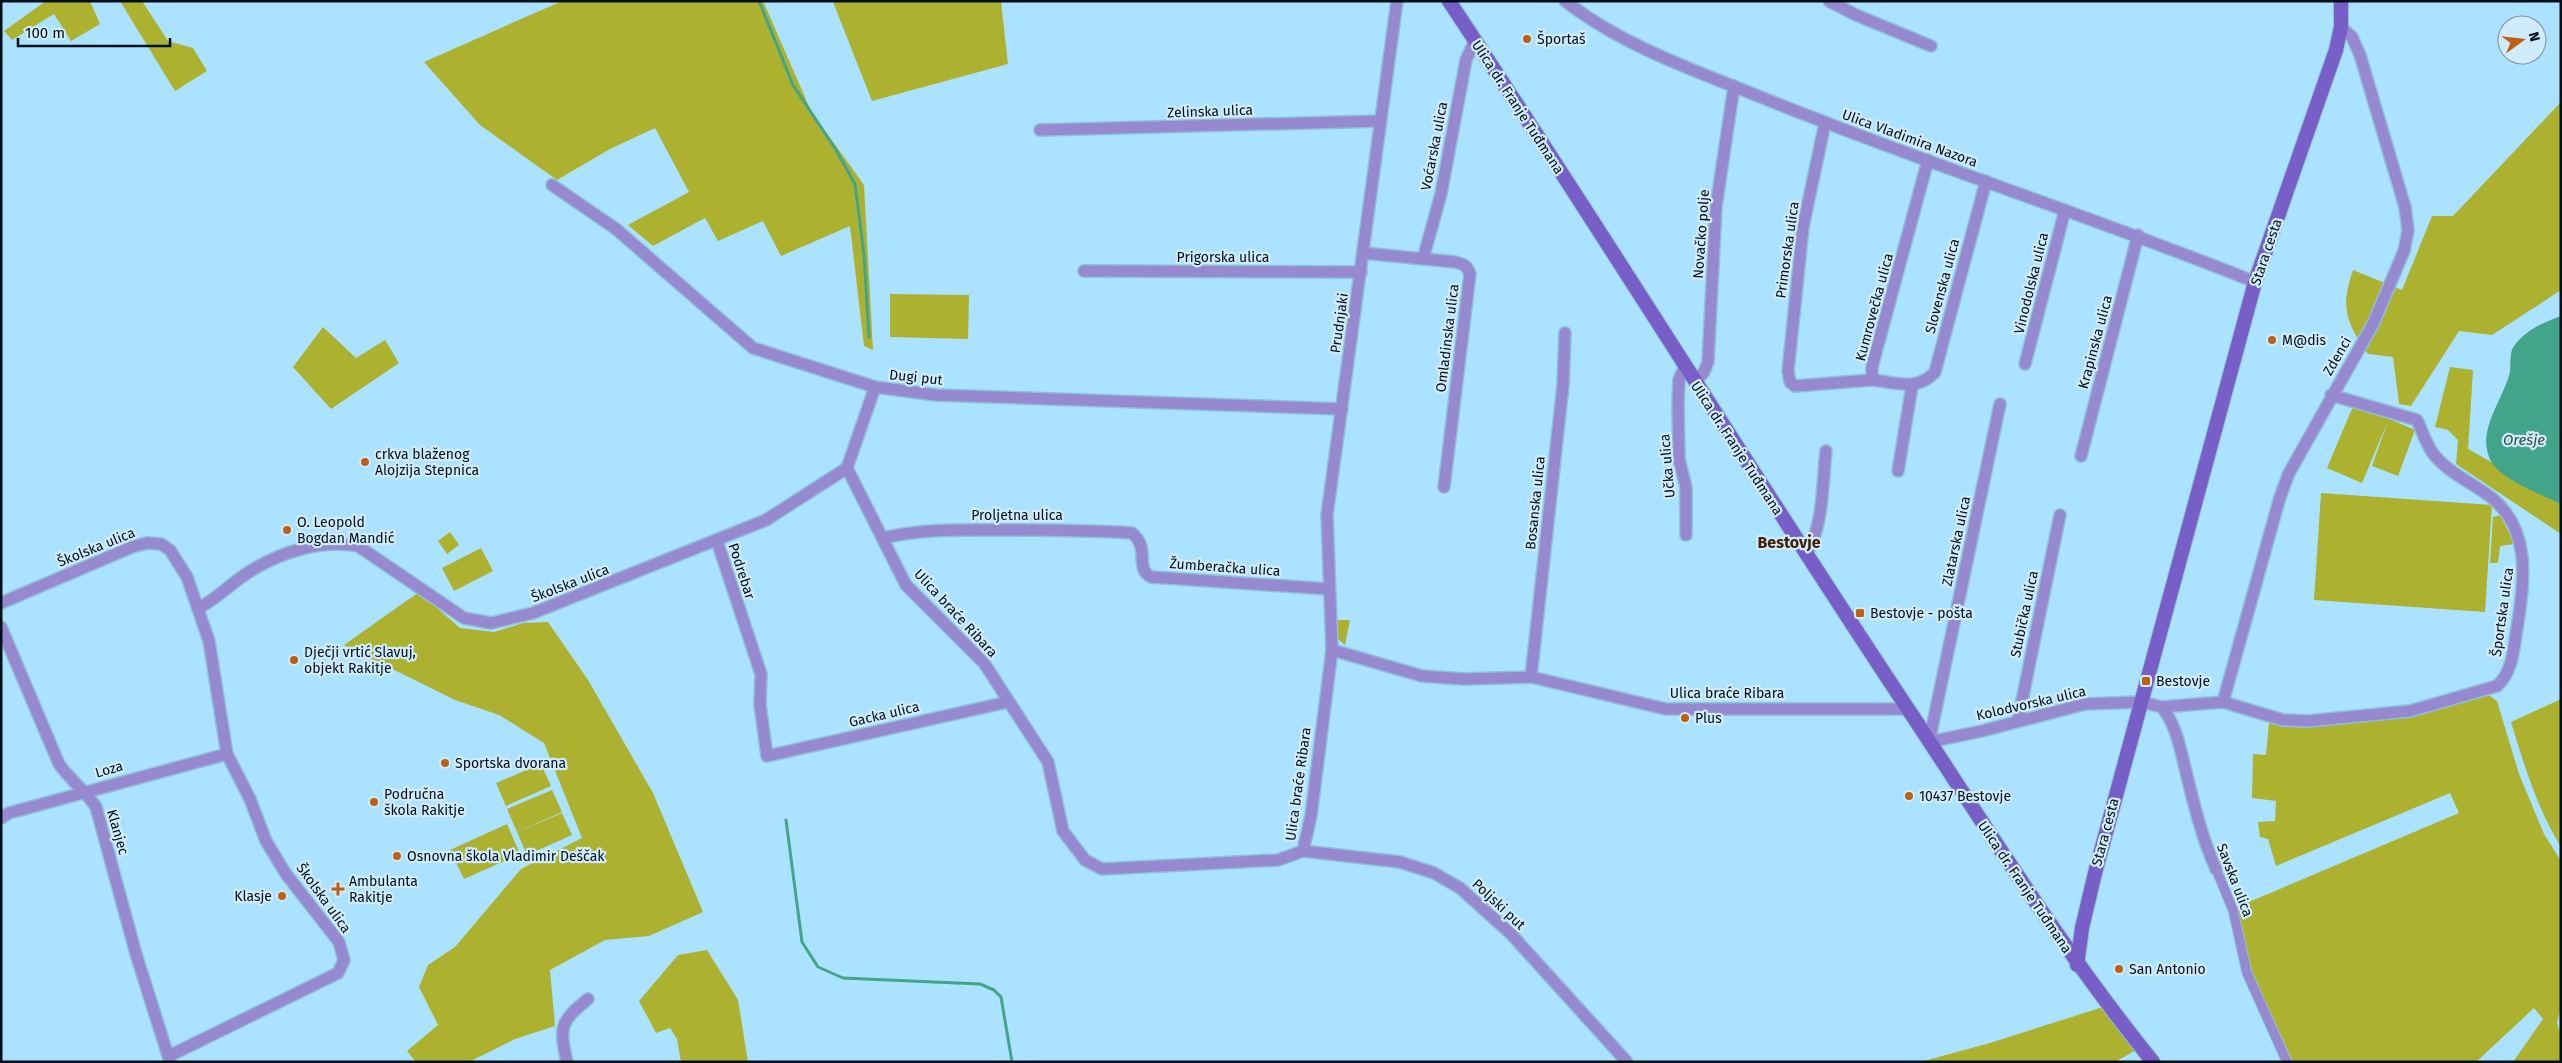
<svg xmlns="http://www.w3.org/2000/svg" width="2562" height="1063" viewBox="0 0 2562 1063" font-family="'Fira Sans',sans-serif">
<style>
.green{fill:#acb230}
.water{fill:#42a489}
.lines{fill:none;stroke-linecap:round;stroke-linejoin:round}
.stream{stroke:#42a489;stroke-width:3}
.pedestrian-casing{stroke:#8fc0da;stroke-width:11}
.minor-casing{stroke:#8fc0da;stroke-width:14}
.secondary-casing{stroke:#8fc0da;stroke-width:16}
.pedestrian{stroke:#9689cf;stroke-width:9}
.minor{stroke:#9689cf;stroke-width:11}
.secondary{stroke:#785fc7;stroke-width:14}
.poi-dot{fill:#bd5f14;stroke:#d0ebf9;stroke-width:2}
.labels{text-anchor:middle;stroke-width:4.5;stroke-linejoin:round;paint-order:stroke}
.poi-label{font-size:14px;fill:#00101a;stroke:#d0ebf9;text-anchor:start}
.street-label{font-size:14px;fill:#00101a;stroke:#d0ebf9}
.water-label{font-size:15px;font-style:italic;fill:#314f45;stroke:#d0ebf9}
.quarter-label{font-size:16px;font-weight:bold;fill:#42210b;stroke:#d0ebf9}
</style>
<rect width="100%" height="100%" fill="#aae2ff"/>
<g class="green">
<polygon points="46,1 90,1 100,24 71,41 54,14 12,40 4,31"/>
<polygon points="120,1 142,1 168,41 193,48 207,71 175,91"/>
<polygon points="562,1 763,1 811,111 864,185 873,350 864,346 850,226 781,256 763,221 718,241 705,218 653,246 628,225 689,192 655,128 610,149 557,180 480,125 424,62"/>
<polygon points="839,1 1001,1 1008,64 872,101 833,2"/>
<path d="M2561,102V290L2492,335L2459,331L2411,406L2399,404L2393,357L2368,354C2346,323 2340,307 2353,270L2402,290L2432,216H2453Z"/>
<polygon points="890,294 969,295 968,339 890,337"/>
<polygon points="323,327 356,358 385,340 399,363 331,409 293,367"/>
<polygon points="2450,367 2473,370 2468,449 2493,463 2510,479 2561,504 2561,534 2456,464 2458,440 2448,430 2435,427"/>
<polygon points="2354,404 2415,430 2398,476 2372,466 2388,421 2362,483 2327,468"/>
<polygon points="2321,493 2492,505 2485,612 2314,600"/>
<polygon points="2500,515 2515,544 2500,546 2498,563 2490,563 2493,517"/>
<polygon points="450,532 459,545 447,554 438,541"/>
<polygon points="481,548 493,571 454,591 442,568"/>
<polygon points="419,592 460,628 494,632 523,623 548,622 588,680 653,793 703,912 649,936 605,940 550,970 555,1026 515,1039 469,1062 416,1062 407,1051 438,1025 419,987 428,965 455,947 521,869 582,838 544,743 499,715 455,700 344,645"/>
<polygon points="1338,620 1350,620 1345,645 1338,639"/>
<polygon points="2486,693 2497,701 2519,774 2544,834 2561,861 2561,1008 2557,1022 2561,1036 2561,1062 2513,1062 2543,1019 2534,1008 2476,1062 2293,1062 2251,972 2237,907 2459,813 2450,793 2276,866 2268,839 2260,837 2258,822 2275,821 2276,801 2252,798 2253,754 2266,755 2269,723 2308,725 2394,719 2410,716"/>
<path d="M2561,699V847C2537,808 2524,765 2511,722Z"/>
<polygon points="541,764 551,786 506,806 496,783"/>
<polygon points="552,790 562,812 517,832 507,809"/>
<polygon points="562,813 572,835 527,855 517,832"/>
<polygon points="507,824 520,854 464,879 450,850"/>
<polygon points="707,950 738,1000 748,1062 681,1062 677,1039 670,1028 656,1033 639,1001 678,955"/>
<polygon points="2103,1007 2136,1050 2115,1062 1920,1062 1990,1043"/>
</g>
<path class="water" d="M2561,316V504C2542,495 2503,480 2492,463C2474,433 2503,401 2510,372C2511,364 2509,353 2514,346C2526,330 2542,323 2561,316Z"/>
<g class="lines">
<g class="stream">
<polyline points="759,1 793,85 836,150 855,184 864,255 869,337"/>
<polyline points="786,820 802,942 818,967 843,978 980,984 994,990 1001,997 1012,1062"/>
</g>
<g class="pedestrian-casing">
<polyline id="pedestrian" points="2216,869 2233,910 2247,973 2287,1062"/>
</g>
<g class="minor-casing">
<g id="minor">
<path d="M1565,1C1624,47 1699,72 1768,100C1929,165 2094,217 2255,282"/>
<polyline points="1829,1 1856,15 1931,46"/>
<polyline points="1825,123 1803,227 1788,371 1790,382 1795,386 1872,380 1872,367 1928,160"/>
<polyline points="1040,130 1380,121"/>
<polyline points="552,185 616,229 753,348 875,387 936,395 1342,409"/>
<path d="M1363,253L1455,262C1463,264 1467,265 1470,274L1444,487"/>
<polyline points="1423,259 1441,194 1466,60 1475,40"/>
<polyline points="1084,271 1361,272"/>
<polyline points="2025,364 2065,210"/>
<polyline points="1685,366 1679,380 1678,402 1679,459 1686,487 1686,535"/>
<path d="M1872,380C1896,382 1917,392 1935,372L1986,181"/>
<polyline points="1695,382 1704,372 1708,362 1716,207 1734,86"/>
<polyline points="875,387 847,468 906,585 984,663 1048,762 1063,831 1085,860 1102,869 1278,860 1303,851 1400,862 1434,873 1460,888 1511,934 1627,1062"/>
<path d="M2000,404L1929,742L1982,731L2085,704L2141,702L2162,707L2223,702L2283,720L2308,721L2410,711L2497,686C2514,671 2514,643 2518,622C2525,579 2530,529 2492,498C2473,483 2447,473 2432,452C2426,443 2422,431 2417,420L2331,395"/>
<polyline points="2081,456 2138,235"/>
<polyline points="1898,471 1912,386"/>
<path d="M883,538C919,529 956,530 993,530C1040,530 1086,530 1132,533C1151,549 1134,568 1151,577L1329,589"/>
<polyline points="717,541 761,674 760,705 767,756 1008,702"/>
<path d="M1806,555C1824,524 1822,486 1826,451"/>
<polyline points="1,603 132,547 147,543 161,544 170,550 187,577 209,641 227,754 250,799 266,841 286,874 339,942 344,960 338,973 169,1056"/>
<path d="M199,608C219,597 230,584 249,572C280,552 322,539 358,546L464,618L491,623L533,613L766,520L847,468"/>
<path d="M1,627L59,764C70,780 86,791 96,807L136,954L170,1062"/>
<polyline points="1332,650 1327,515 1397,1"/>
<polyline points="1531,677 1563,385 1565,333"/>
<polyline points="2223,702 2280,497 2289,473 2373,324 2404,251 2408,230 2405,207 2360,55 2352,37 2341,27"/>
<path d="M2162,707C2177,727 2180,748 2186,772C2194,805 2202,838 2216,869"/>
<polyline points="2018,720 2060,515"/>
<polyline points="1,818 9,813 227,754"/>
<polyline points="1303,851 1311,816 1332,650 1422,676 1463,679 1531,677 1666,709 1908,709"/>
<path d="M567,1062C559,1026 560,1022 588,999"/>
</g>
</g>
<g class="secondary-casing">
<g id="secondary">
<path d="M1449,1C1606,237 1755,479 1912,715C1990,833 2064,952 2153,1062"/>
<polyline points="2077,965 2082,928 2095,873 2255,282 2336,50 2341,27 2341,1"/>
</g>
</g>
<use href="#pedestrian" class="pedestrian"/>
<use href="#minor" class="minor"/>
<use href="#secondary" class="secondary"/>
</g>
<g class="poi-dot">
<circle cx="1527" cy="39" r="5"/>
<circle cx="2272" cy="340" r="5"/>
<circle cx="365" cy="462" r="5"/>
<circle cx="287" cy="530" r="5"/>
<rect x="1855" y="608" width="10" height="10" rx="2.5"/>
<circle cx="294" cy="660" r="5"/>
<rect x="2141" y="676" width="10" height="10" rx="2.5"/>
<circle cx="1685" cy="718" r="5"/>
<circle cx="445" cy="763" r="5"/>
<circle cx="1909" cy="796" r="5"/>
<circle cx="374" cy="802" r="5"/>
<circle cx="397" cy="856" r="5"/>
<path d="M335.5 881.5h5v5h5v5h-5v5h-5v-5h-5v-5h5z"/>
<circle cx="282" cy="896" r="5"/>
<circle cx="2119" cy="969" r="5"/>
</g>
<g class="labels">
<g class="poi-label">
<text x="1537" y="44">Športaš</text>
<text x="2282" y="345">M@dis</text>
<text x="375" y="459">crkva blaženog<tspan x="375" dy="16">Alojzija Stepnica</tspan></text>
<text x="297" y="527">O. Leopold<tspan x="297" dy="16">Bogdan Mandić</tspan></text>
<text x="1870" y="618">Bestovje - pošta</text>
<text x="304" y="657">Dječji vrtić Slavuj,<tspan x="304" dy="16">objekt Rakitje</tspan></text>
<text x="2156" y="686">Bestovje</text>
<text x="1695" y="723">Plus</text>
<text x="455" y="768">Sportska dvorana</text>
<text x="384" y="799">Područna<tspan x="384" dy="16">škola Rakitje</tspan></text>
<text x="1919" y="801">10437 Bestovje</text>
<text x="407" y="861">Osnovna škola Vladimir Deščak</text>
<text x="349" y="886">Ambulanta<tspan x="349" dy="16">Rakitje</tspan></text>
<text x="272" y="901" text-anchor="end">Klasje</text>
<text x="2129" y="974">San Antonio</text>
</g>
<g class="street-label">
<text transform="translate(1518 107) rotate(57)" y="5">Ulica dr. Franje Tuđmana</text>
<text transform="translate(1210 111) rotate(-2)" y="5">Zelinska ulica</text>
<text transform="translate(1910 138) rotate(20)" y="5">Ulica Vladimira Nazora</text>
<text transform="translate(1434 146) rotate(-79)" y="5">Voćarska ulica</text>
<text transform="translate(1701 234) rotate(-86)" y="5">Novačko polje</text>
<text transform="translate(1787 250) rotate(-82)" y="5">Primorska ulica</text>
<text transform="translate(2266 252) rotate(-71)" y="5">Stara cesta</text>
<text x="1223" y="262">Prigorska ulica</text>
<text transform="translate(2031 283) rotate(-76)" y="5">Vinodolska ulica</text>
<text transform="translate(1942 286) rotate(-75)" y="5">Slovenska ulica</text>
<text transform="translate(1874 307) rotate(-75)" y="5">Kumrovečka ulica</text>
<text transform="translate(1339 323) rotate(-82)" y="5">Prudnjaki</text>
<text transform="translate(1447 338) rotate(-83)" y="5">Omladinska ulica</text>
<text transform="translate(2095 342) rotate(-75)" y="5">Krapinska ulica</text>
<text transform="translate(2337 356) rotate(-60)" y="5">Zdenci</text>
<text transform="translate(916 377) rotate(6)" y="5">Dugi put</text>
<text transform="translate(1737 448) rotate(57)" y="5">Ulica dr. Franje Tuđmana</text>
<text transform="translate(1667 466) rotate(-95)" y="5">Učka ulica</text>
<text transform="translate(1535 503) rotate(-84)" y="5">Bosanska ulica</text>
<text x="1017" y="520">Proljetna ulica</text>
<text transform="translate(1956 541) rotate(-78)" y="5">Zlatarska ulica</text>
<text transform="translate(96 547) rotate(-22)" y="5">Školska ulica</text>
<text transform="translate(1225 567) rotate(4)" y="5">Žumberačka ulica</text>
<text transform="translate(742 571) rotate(72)" y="5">Podrebar</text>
<text transform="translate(570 583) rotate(-21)" y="5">Školska ulica</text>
<text transform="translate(2502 612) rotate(-82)" y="5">Športska ulica</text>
<text transform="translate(956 613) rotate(47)" y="5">Ulica braće Ribara</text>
<text transform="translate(2024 614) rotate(-78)" y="5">Stubička ulica</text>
<text x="1727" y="698">Ulica braće Ribara</text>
<text transform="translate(2031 703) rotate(-13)" y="5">Kolodvorska ulica</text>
<text transform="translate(884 714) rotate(-13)" y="5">Gacka ulica</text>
<text transform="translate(109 769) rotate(-16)" y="5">Loza</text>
<text transform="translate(1298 784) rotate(-82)" y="5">Ulica braće Ribara</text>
<text transform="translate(118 832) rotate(74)" y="5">Klanjec</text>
<text transform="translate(2105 832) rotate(-75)" y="5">Stara cesta</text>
<text transform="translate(2235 880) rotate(69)" y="5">Savska ulica</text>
<text transform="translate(2025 887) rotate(56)" y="5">Ulica dr. Franje Tuđmana</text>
<text transform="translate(324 898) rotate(54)" y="5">Školska ulica</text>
<text transform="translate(1499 904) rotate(43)" y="5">Poljski put</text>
</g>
<g class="water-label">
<text x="2524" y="445">Orešje</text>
</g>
<g class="quarter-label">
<text x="1789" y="548">Bestovje</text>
</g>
</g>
<rect width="2562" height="1063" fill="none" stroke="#00101a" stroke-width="5"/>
<g transform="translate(2522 40) rotate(75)"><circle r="24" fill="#d0ebf9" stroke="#7d93a0"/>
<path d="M0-4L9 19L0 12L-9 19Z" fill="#bd5f14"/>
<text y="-8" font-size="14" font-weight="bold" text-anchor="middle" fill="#00101a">N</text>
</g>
<path d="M18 38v8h152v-8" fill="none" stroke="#00101a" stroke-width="2.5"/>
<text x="25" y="38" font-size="15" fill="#00101a" stroke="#d0ebf9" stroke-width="4" paint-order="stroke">100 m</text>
</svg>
